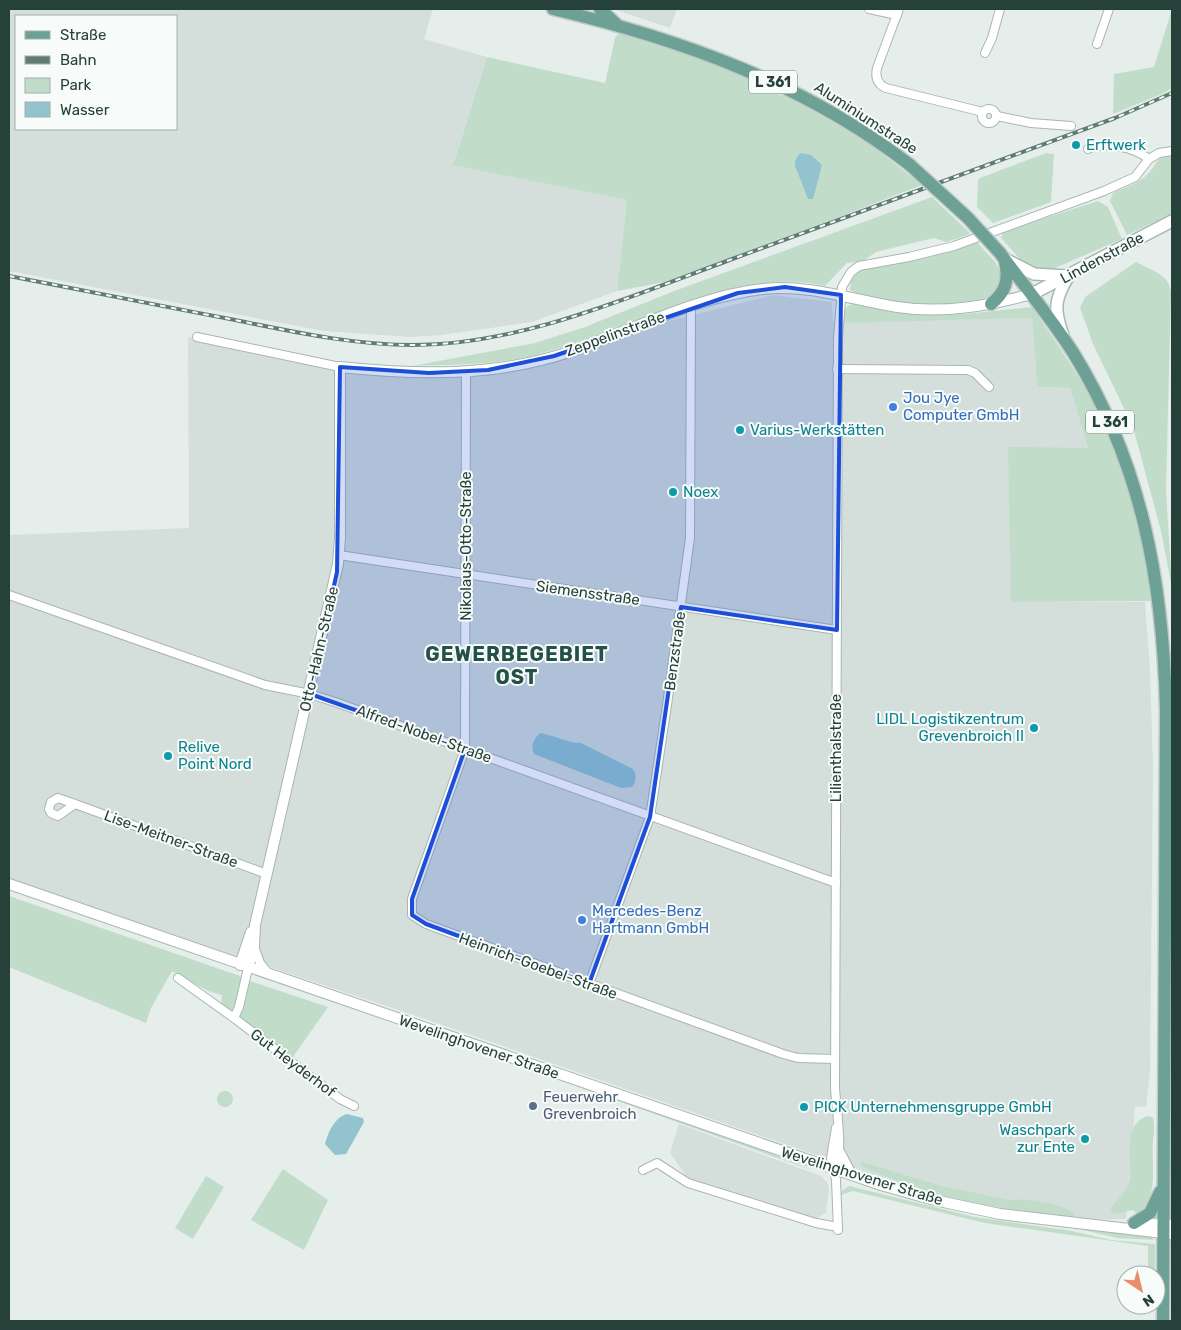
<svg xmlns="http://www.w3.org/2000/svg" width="1181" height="1330" viewBox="0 0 1181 1330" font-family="Rubik,sans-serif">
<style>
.built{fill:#d4deda;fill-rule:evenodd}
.green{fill:#c1ddca;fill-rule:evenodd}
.water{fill:#92c3cf}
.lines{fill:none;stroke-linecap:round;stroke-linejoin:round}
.minor-casing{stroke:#a9b6b2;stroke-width:10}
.tertiary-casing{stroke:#a9b6b2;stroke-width:12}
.secondary-casing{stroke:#a5b9b3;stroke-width:14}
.primary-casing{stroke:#c2cac8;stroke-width:15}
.minor{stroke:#fff;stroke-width:8}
.tertiary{stroke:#fff;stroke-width:10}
.secondary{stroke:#fff;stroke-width:11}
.primary{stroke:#6ea196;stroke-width:12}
.rail-casing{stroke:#617b75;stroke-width:4}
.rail{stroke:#f7fbf9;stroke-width:2;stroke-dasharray:5.5;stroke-linecap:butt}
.primary-bridge-casing{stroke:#c2cac8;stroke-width:15;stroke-linecap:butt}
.primary-bridge{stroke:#6ea196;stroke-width:12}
.marked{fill:#1d4ed8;fill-opacity:0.2;stroke:#1d4ed8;stroke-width:4;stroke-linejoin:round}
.culture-dot{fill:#0f9aa8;stroke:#f7fbf9;stroke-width:2}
.shop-dot{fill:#3f7fe0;stroke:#f7fbf9;stroke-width:2}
.service-dot{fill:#5c6f8a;stroke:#f7fbf9;stroke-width:2}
.labels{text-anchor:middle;stroke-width:4;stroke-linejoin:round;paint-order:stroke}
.shield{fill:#f7fbf9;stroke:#657873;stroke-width:1}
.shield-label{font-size:14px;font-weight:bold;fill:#26403a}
.street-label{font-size:15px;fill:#26403a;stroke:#f7fbf9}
.culture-label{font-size:15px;fill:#0d838f;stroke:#f7fbf9;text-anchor:start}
.shop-label{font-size:15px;fill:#366cbe;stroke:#f7fbf9;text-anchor:start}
.service-label{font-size:15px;fill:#4e5e75;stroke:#f7fbf9;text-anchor:start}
.district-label{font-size:20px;font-weight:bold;letter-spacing:1px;fill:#235148;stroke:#f7fbf9}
</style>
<rect width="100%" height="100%" fill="#e6eeeb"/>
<g class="built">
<path d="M9,9H433L424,39L487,57L453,164L627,200L617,291L532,322L442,335L409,337L324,331L9,271ZM16,16H176V129H16Z"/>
<polygon points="613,9 677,9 670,28"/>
<polygon points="773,295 832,302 833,322 1032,318 1037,387 1070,388 1088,448 1011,602 1145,602 1150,669 1153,767 1150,1071 1146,1107 1135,1106 1126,1219 1088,1220 958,1202 859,1170 425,1019 9,880 9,535 189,528 188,337 326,368 366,374 478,376 552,361 597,347 661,323"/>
<polygon points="679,1124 821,1176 827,1182 829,1189 826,1213 815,1219 689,1180 670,1153"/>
</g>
<g class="green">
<polygon points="1172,9 1172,88 1162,94 1113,114 1114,74 1154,67"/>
<path d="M619,33C658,45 696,56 734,72C753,80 769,95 790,97L866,141L922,185L676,280L617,291L627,200L453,165L487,57L605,83L615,38ZM796,169L819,174L817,179L804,188Z"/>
<polygon points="1046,153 1054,154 1051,202 993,223 977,207 978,181 980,178"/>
<path d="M1166,153L1172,154V214L1127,235L1110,201L1113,193C1125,187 1138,184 1148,174C1155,166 1157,159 1166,153Z"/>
<path d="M932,197L970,233L968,235L946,242L934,238L876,252L863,261L847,263L825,286C770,273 721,292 670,309C621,326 572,347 522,358C486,365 449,365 412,366L535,343L585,327L674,291Z"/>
<polygon points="1098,201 1108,207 1122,239 1053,269 1038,271 1026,266 1001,238 1003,232 1008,230"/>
<path d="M976,241L996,263L1003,279L994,295C957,308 885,309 850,290L851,279L863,268L931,257Z"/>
<path d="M1136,262C1151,270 1169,274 1171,292L1166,491L1172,588L1161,531L1133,427L1093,344L1080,308L1085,297Z"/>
<path d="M860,303L919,315L965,314L1032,307C1057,344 1084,381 1102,421C1128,479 1142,539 1153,601L1011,602L1008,447L1088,448L1070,388L1037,387L1032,318L843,323C843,309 845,304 860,303Z"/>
<polygon points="9,896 240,976 242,979 235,1010 231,1012 221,1007 222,995 208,991 172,971 151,1008 146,1023 9,967"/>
<polygon points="250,981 328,1007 293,1057 239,1017"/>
<polygon points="517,1064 751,1145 817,1172 517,1065"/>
<circle cx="225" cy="1099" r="8"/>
<path d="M1147,1116L1153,1117C1155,1125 1154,1133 1153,1141C1151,1165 1160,1195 1138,1214L1133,1210L1116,1214L1111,1212V1208C1116,1201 1127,1191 1129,1183C1134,1161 1120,1126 1147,1116Z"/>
<path d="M862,1162L941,1186L1010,1200C1024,1198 1065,1204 1075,1215L1074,1217C1000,1209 928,1198 860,1165Z"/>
<polygon points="283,1169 328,1200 304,1250 251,1220"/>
<polygon points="206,1176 224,1187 193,1239 175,1228"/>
<polygon points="849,1186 975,1217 1072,1231 1111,1240 1155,1244 1155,1275 1148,1275 1148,1246 985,1223 853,1191 841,1195 842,1191"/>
<polygon points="864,1186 919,1200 1150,1236 1154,1240 1117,1238 1079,1229 988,1217"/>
</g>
<g class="water">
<polygon points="800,153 811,155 822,165 813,199 808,199 795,166 795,161"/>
<path d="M540,733C554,735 567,743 581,743L633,769C637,775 636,782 632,787L621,788L534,754C530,745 534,739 540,733Z"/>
<path d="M347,1114L363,1118L364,1122L346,1154L335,1155L325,1144C328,1132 335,1117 347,1114Z"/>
</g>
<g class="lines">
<g class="minor-casing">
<g id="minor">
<polyline points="869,9 897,15"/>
<path d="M899,9L877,68C875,77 877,84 886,88L983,112"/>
<polyline points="1097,44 1109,9"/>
<polyline points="985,53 992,38 1000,9"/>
<circle cx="989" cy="116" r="7"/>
<polyline points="997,116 1031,123 1071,126"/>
<path d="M1088,149C1105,141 1134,147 1149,159L1159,153L1172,151"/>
<polyline points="197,337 340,367"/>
<polyline points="837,369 968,370 975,373 989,387"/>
<polyline points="466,372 465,749 412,899 412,915 426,924 783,1054 798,1058 835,1059"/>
<polyline points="339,555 837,630"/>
<polyline points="9,595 265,685 310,694 338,703 836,883"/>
<polyline points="75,804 58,816 51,813 49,809 51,802 58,798 75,804 267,874"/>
<polyline points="254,946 260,963 268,973"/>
<polyline points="248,968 239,1007 234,1018 340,1099 354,1106"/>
<polyline points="178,978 234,1018"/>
<polyline points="589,984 650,817 667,705 690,538 691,307"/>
<polyline points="836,1128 831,1158 836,1180 838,1230"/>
<polyline points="840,1151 853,1176"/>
<polyline points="643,1170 657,1163 688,1183 816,1223 838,1227"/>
<path d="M835,1171C844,1150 836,1110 835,1087L838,339L842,287L851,272L859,266L909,257L954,246L1104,191L1135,177L1149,159"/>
</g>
</g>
<g class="tertiary-casing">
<g id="tertiary">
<polyline points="9,884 881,1185 934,1200 1000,1214 1172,1234"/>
<polyline points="240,965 251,932"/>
<path d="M248,968L254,945L255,925L338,564L340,538V367C417,375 494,377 569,352C631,331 698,296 763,289C809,284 852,300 897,307C944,314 986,306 1032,294"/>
<polyline points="1133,1223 1172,1225"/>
</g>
</g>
<g class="secondary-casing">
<g id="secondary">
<polyline points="1005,259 1034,274 1068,276"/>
<polyline points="1032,294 1172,221"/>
<path d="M1063,335C1054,310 1054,300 1068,277"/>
</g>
</g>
<g class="primary-casing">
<g id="primary">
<path d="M553,9C680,39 806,84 910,165"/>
<polyline points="600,9 616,24"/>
<path d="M1000,253C1025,287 1052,319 1074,354C1142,465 1163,582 1166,709L1163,1321"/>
<path d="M991,304C1006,292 1009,280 1005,261"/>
<polyline points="1134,1223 1150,1213 1160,1192"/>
</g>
</g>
<use href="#minor" class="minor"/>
<use href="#tertiary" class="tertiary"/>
<use href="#secondary" class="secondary"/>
<use href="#primary" class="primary"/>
<g class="rail-casing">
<path id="rail" d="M9,276C82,290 156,305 230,319C290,331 351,345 413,345C522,345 634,295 735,258C862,211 988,165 1115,118L1172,93"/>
</g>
<use href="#rail" class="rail"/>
<g class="primary-bridge-casing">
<polyline id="primary-bridge" points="910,165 968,218 1000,253"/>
</g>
<use href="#primary-bridge" class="primary-bridge"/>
</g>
<path class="marked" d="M785,287L841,295L837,630L681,607L650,817L589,984L426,924L412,915V899L465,749L310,694L337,572L340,367L429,373L488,370L554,356L738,293Z"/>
<g class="culture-dot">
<circle cx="1076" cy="145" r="5"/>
<circle cx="740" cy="430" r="5"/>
<circle cx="673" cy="492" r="5"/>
<circle cx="1034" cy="728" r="5"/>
<circle cx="168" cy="756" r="5"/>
<circle cx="804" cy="1107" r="5"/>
<circle cx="1085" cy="1139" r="5"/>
</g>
<g class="shop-dot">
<circle cx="893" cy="407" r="5"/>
<circle cx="582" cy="920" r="5"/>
</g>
<circle class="service-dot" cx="533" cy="1106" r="5"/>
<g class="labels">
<g class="shield">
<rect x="749" y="70.5" width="48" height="23" rx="4"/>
<rect x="1086" y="410.5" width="48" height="23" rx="4"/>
</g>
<g class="shield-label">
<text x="773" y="87">L 361</text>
<text x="1110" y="427">L 361</text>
</g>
<g class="street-label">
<text transform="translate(866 118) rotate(33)" y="5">Aluminiumstraße</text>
<text transform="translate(1102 258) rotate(-28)" y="5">Lindenstraße</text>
<text transform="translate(615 334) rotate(-20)" y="5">Zeppelinstraße</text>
<text transform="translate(466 546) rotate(-90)" y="5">Nikolaus-Otto-Straße</text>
<text transform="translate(588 593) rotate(8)" y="5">Siemensstraße</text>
<text transform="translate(319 649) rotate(-77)" y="5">Otto-Hahn-Straße</text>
<text transform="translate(675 651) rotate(-82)" y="5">Benzstraße</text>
<text transform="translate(424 734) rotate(20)" y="5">Alfred-Nobel-Straße</text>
<text transform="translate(836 748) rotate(-90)" y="5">Lilienthalstraße</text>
<text transform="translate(171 839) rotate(20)" y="5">Lise-Meitner-Straße</text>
<text transform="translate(538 966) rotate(20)" y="5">Heinrich-Goebel-Straße</text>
<text transform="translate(479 1047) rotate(19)" y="5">Wevelinghovener Straße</text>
<text transform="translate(293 1063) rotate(37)" y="5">Gut Heyderhof</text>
<text transform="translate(862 1176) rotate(17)" y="5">Wevelinghovener Straße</text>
</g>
<g class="culture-label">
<text x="1086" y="150">Erftwerk</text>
<text x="750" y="435">Varius-Werkstätten</text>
<text x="683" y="497">Noex</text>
<text x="1024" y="724" text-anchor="end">LIDL Logistikzentrum<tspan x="1024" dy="17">Grevenbroich II</tspan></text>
<text x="178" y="752">Relive<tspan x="178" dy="17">Point Nord</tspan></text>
<text x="814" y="1112">PICK Unternehmensgruppe GmbH</text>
<text x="1075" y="1135" text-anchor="end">Waschpark<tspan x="1075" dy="17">zur Ente</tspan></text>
</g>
<g class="shop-label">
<text x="903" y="403">Jou Jye<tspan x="903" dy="17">Computer GmbH</tspan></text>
<text x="592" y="916">Mercedes-Benz<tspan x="592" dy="17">Hartmann GmbH</tspan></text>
</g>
<g class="service-label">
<text x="543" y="1102">Feuerwehr<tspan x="543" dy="17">Grevenbroich</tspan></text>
</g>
<g class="district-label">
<text x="517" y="661">GEWERBEGEBIET<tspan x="517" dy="23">OST</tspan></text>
</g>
</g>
<rect width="1181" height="1330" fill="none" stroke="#26403a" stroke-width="20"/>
<rect x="15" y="15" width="162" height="115" fill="#f7fbf9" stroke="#a3b0ad"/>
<rect x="25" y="31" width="25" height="8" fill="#6ea196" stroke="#a3b0ad"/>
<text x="60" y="40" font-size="15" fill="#26403a">Straße</text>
<rect x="25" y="56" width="25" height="8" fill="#617b75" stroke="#a3b0ad"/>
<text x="60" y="65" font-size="15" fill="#26403a">Bahn</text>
<rect x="25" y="78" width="25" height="15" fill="#c1ddca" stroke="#a3b0ad"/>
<text x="60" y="90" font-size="15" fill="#26403a">Park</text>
<rect x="25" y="102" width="25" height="15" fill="#92c3cf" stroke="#a3b0ad"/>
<text x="60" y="115" font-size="15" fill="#26403a">Wasser</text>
<g transform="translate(1141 1290) rotate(145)"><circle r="24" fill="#f7fbf9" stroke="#a3b0ad"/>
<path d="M0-4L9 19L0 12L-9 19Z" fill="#ea8e69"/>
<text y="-8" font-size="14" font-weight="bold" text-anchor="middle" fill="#26403a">N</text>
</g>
</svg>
